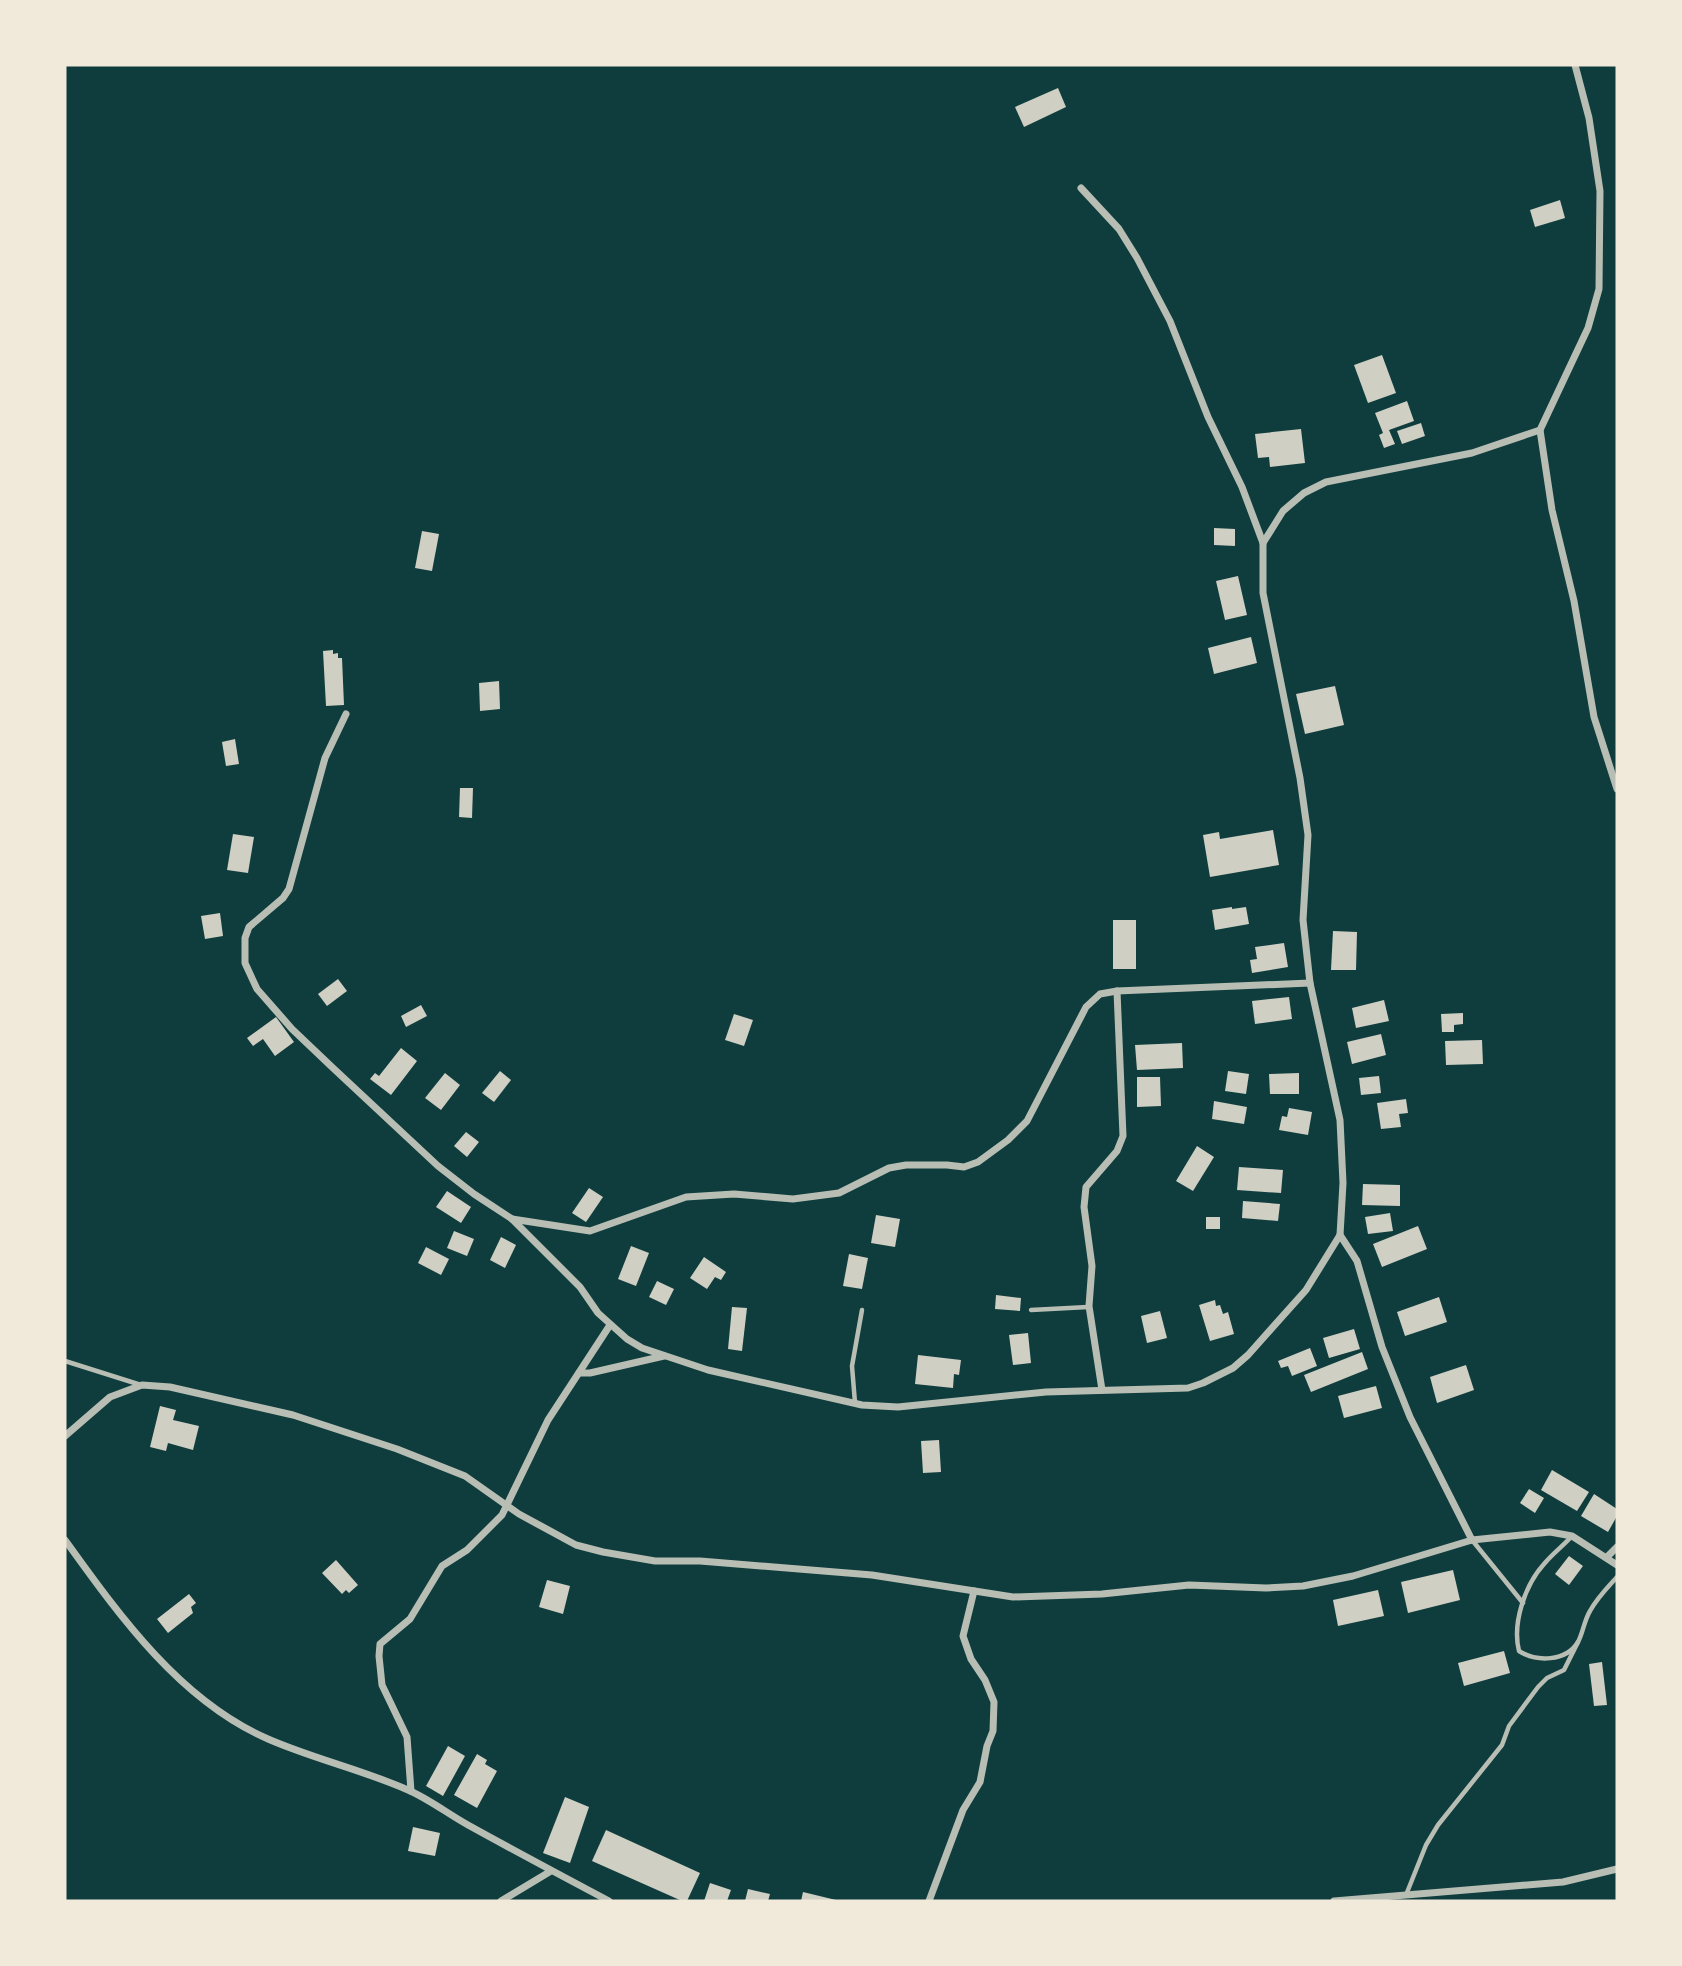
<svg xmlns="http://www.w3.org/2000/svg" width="1682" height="1966" viewBox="0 0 1682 1966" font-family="Manrope,sans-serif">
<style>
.building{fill:#cfcfc3}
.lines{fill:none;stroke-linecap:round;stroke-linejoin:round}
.service{stroke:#b8beb3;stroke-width:4.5}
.minor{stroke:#b8beb3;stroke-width:7}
</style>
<rect width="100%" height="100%" fill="#0f3d3e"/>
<g class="building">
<polygon points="1058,88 1066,107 1024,127 1015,107"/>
<polygon points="1560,200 1565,218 1535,227 1530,210"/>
<polygon points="1382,355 1396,393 1368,403 1354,365"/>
<polygon points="1407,401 1414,421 1389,430 1395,444 1384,448 1379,435 1383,433 1375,413"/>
<polygon points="1421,423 1425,436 1402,444 1397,431"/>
<polygon points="1301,429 1305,463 1270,467 1269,457 1258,458 1255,434"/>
<polygon points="1214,528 1235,529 1235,546 1214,545"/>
<polygon points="422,531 439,534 432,571 415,568"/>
<polygon points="1238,576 1247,615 1225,620 1216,581"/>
<polygon points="1251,637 1257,663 1214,674 1208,648"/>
<polygon points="333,650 333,654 338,653 338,658 342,658 344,705 326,706 323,651"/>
<polygon points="499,681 500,709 480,711 479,683"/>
<polygon points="1335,686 1344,725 1305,734 1296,694"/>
<polygon points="235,739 239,764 226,766 222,742"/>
<polygon points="460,788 473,788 472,818 459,817"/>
<polygon points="1273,830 1279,865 1210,877 1203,835 1219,832 1220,839"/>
<polygon points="233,834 254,837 248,873 227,870"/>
<polygon points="1232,907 1232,909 1246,907 1249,924 1215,930 1212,910"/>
<polygon points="220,913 223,936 205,939 201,916"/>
<rect x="1113" y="920" width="23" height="49"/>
<polygon points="1333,931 1357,932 1356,970 1331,970"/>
<polygon points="1284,943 1288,967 1252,973 1250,960 1257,959 1255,947"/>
<polygon points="338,979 347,991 327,1006 318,994"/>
<polygon points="1289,997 1292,1019 1255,1024 1252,1001"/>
<polygon points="1384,1000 1389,1021 1356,1028 1352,1008"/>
<polygon points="421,1005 427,1016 406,1027 401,1016"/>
<polygon points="1463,1013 1463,1024 1454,1025 1454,1032 1442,1032 1441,1014"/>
<polygon points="734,1014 753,1020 744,1046 725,1040"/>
<polygon points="276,1017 294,1042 275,1056 263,1039 253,1046 247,1038"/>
<polygon points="1381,1034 1386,1055 1352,1064 1347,1042"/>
<polygon points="1482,1040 1483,1064 1446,1065 1445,1041"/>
<polygon points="1182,1043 1183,1068 1137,1070 1135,1045"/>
<polygon points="401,1048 417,1061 391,1095 370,1079 375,1073 379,1076"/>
<polygon points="500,1071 511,1080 494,1102 482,1093"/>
<polygon points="1228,1071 1249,1074 1246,1094 1225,1091"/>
<polygon points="445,1073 460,1085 441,1110 425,1098"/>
<polygon points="1299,1073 1299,1094 1270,1094 1269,1074"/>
<polygon points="1379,1076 1381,1093 1361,1095 1359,1078"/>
<polygon points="1137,1077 1160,1077 1161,1106 1137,1107"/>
<polygon points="1406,1099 1408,1113 1399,1114 1401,1127 1381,1129 1377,1103"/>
<polygon points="1214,1101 1247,1107 1244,1124 1212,1119"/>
<polygon points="1289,1108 1312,1112 1308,1135 1279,1130 1282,1116 1287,1117"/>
<polygon points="466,1132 479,1142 467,1157 454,1146"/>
<polygon points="1197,1146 1214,1157 1193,1191 1176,1181"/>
<polygon points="1239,1167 1283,1170 1281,1193 1237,1190"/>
<polygon points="1363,1184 1400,1185 1400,1206 1362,1205"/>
<polygon points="589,1188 603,1197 586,1222 572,1213"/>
<polygon points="447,1191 471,1207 461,1223 436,1207"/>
<polygon points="1243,1201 1280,1204 1278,1221 1242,1218"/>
<polygon points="1390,1213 1393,1231 1368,1234 1365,1217"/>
<polygon points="876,1215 900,1219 895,1247 871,1243"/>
<rect x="1206" y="1217" width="14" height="12"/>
<polygon points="1418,1226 1427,1249 1382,1267 1373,1244"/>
<polygon points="454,1231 474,1239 467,1256 447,1248"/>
<polygon points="501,1237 516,1245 505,1268 490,1260"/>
<polygon points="631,1246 649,1253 636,1286 618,1279"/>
<polygon points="426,1247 449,1259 441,1275 418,1263"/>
<polygon points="849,1254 868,1258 862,1289 843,1286"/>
<polygon points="704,1257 726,1272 721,1280 715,1277 707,1289 690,1278"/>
<polygon points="657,1281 674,1289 666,1305 649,1297"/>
<polygon points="996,1295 1021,1298 1020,1311 995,1309"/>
<polygon points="1439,1297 1447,1322 1405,1336 1397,1312"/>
<polygon points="1215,1300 1216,1306 1220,1305 1223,1314 1228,1312 1234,1334 1210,1341 1199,1305"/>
<polygon points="732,1307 747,1308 742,1351 728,1349"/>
<polygon points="1160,1311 1167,1338 1147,1343 1141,1316"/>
<polygon points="1354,1329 1360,1349 1329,1358 1323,1338"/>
<polygon points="1028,1333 1031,1363 1013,1365 1009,1335"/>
<polygon points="1310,1348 1317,1366 1292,1376 1288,1366 1281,1368 1278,1361"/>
<polygon points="1362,1352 1368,1369 1311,1392 1304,1375"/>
<polygon points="918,1355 961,1360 959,1375 954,1374 953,1388 915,1384"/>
<polygon points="1466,1365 1474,1390 1437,1403 1430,1377"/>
<polygon points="1376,1386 1382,1408 1344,1418 1338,1396"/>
<polygon points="160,1406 176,1410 173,1420 199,1426 193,1450 168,1443 166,1451 150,1447"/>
<polygon points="939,1440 941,1472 923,1473 921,1441"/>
<polygon points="1552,1470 1589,1492 1577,1511 1541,1490"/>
<polygon points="1529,1489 1544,1498 1535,1513 1520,1503"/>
<polygon points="1594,1494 1617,1509 1617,1516 1608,1532 1581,1516"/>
<polygon points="1569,1556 1583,1566 1569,1585 1555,1574"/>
<polygon points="336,1560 358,1585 349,1593 346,1590 342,1594 322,1573"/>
<polygon points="1453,1570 1460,1600 1408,1613 1401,1582"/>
<polygon points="547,1580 570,1586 563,1614 539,1607"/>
<polygon points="1378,1590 1384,1616 1338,1626 1333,1600"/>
<polygon points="189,1594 196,1603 191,1607 193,1613 168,1633 157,1619"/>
<polygon points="1504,1651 1510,1673 1464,1686 1458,1663"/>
<polygon points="1602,1662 1607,1705 1594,1706 1589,1664"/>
<polygon points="448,1746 465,1756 443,1796 426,1786"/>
<polygon points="477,1754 487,1760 485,1764 497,1771 477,1808 454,1795"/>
<polygon points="565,1797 589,1807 570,1863 543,1853"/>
<polygon points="413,1827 440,1833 435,1856 408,1851"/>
<polygon points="606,1830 700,1873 687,1901 682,1901 592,1861"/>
<polygon points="710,1883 731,1890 727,1901 704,1901"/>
<polygon points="748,1889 770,1894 768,1901 745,1901"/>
<polygon points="803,1892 836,1900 836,1901 801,1901"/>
</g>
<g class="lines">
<g class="service">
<polyline points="1031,1310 1088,1307"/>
<polyline points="65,1361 141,1385"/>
<polyline points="855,1403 852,1366 862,1310"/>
<path d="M1572,1536C1563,1546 1552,1554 1544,1564C1525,1585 1512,1623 1519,1651C1536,1662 1566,1662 1578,1642C1583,1633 1584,1621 1590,1611C1597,1598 1607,1588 1617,1577"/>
<polyline points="1472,1540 1523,1603"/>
<polyline points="1406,1895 1426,1845 1438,1825 1502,1745 1509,1726 1538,1687 1547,1678 1564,1670 1578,1642"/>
</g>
<g class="minor">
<polyline points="1575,65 1589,118 1600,191 1599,289 1588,328 1540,430 1552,510 1574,601 1594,717 1617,789"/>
<polyline points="1081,188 1119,229 1137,258 1170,321 1208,417 1242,487 1263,543"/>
<polyline points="346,714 325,758 289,889 283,898 249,927 245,938 245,963 257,989 292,1029 333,1068 438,1166 474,1194 512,1219 580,1287 598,1313 627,1339 642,1348 708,1370 862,1405 898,1407 1046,1392 1188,1388 1203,1383 1233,1368 1248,1355 1306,1290 1340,1235 1343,1183 1340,1120 1310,983 1303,920 1308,835 1300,778 1263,593 1263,543 1283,511 1304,493 1326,482 1472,453 1540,430"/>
<polyline points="512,1219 590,1231 686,1197 734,1194 793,1199 839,1193 889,1168 906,1165 947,1165 964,1167 978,1162 1008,1140 1027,1121 1086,1007 1100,994 1117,991 1310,983"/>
<polyline points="1340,1235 1357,1261 1382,1347 1410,1417 1472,1540"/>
<polyline points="579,1373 590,1373 664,1356"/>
<polyline points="1102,1390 1089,1306 1092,1266 1084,1207 1086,1187 1117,1151 1123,1136 1117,991"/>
<polyline points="65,1436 110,1397 142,1385 170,1387 293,1415 397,1449 465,1476 519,1514 576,1545 603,1552 655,1561 700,1561 872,1575 1013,1597 1102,1594 1189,1585 1266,1588 1303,1586 1353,1576 1472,1540 1550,1532 1572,1536 1617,1565"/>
<path d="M65,1540C119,1615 180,1701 268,1739C314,1759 363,1770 408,1790C429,1799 448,1814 468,1825C515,1851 562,1876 609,1901"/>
<polyline points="1607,1557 1617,1547"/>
<polyline points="411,1791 407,1737 382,1685 379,1656 380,1644 410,1619 442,1566 467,1550 502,1515 548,1420 610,1325"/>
<polyline points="501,1901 551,1871"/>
<polyline points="929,1901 963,1810 980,1782 987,1746 993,1731 994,1702 985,1680 971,1659 963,1636 974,1591"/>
<polyline points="1334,1901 1563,1882 1617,1869"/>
</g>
</g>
<rect width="1682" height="1966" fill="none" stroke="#f1e9da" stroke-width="133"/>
</svg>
